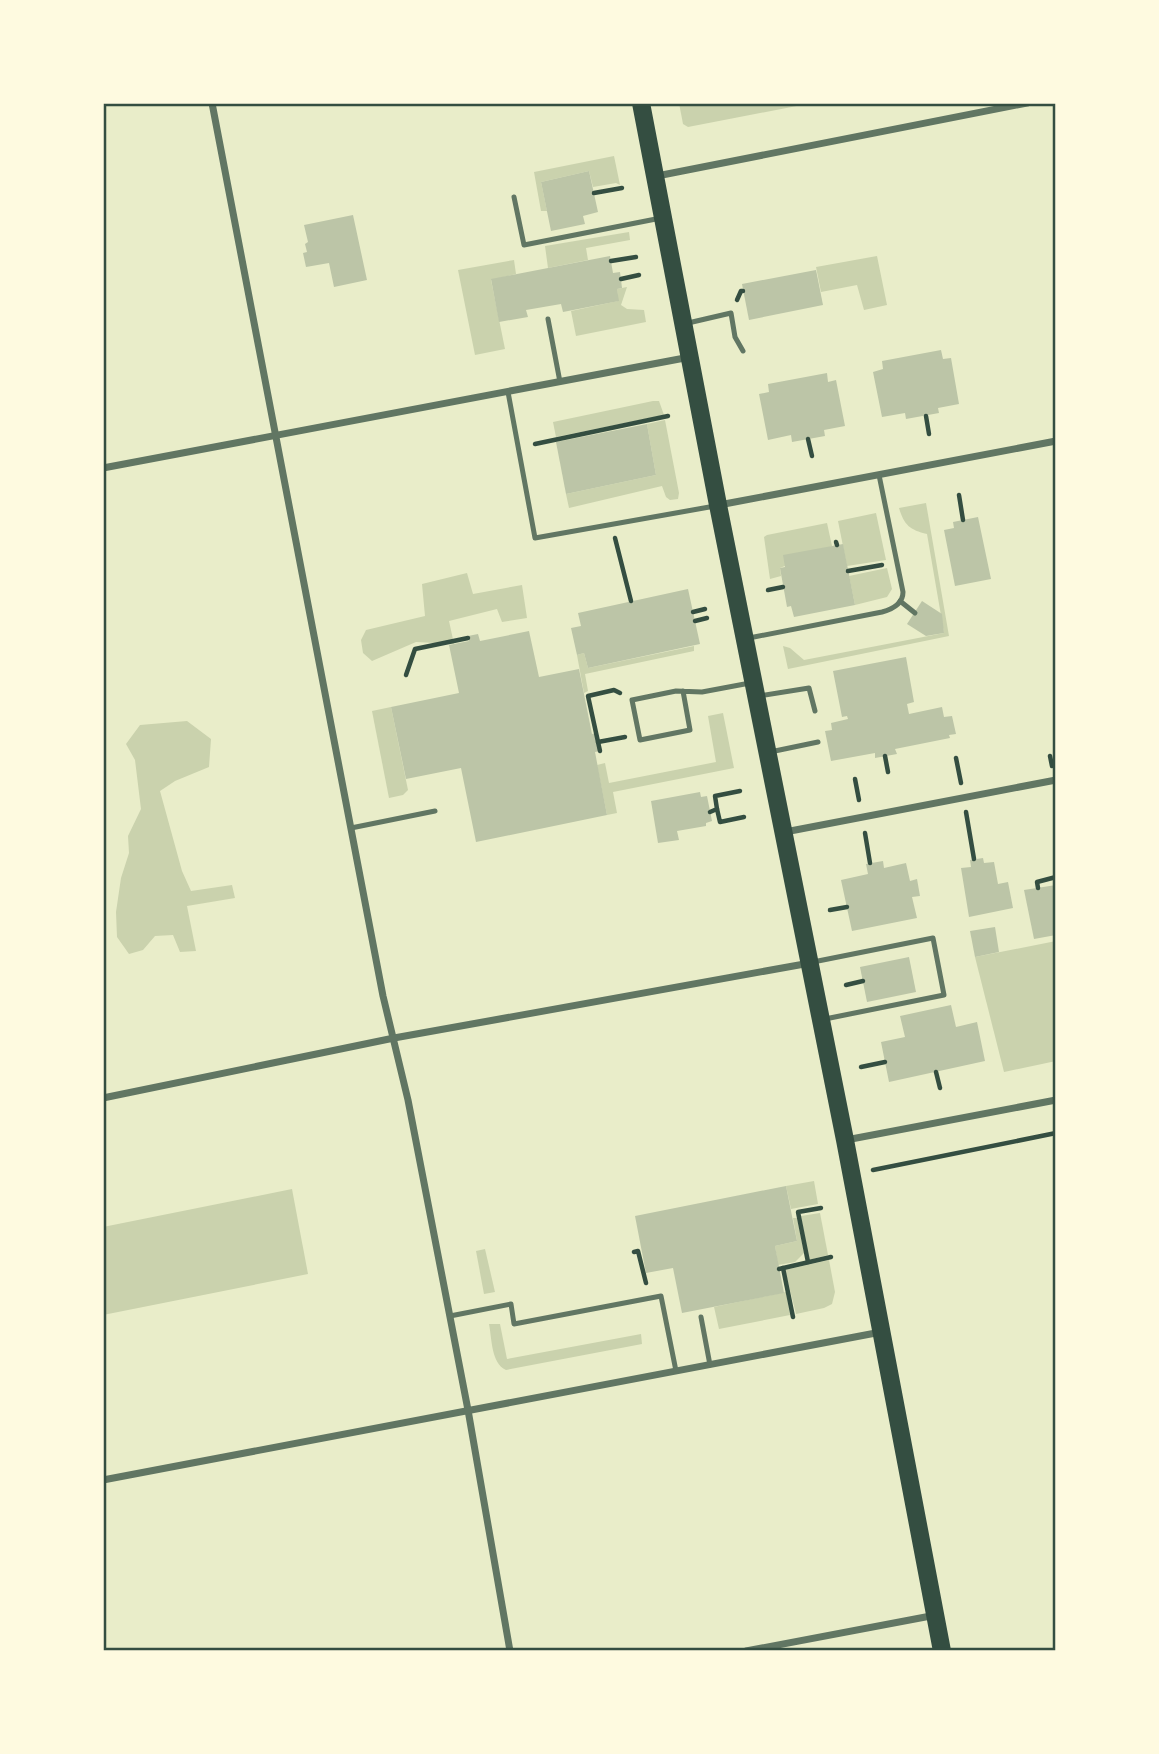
<svg xmlns="http://www.w3.org/2000/svg" width="1159" height="1754" viewBox="0 0 1159 1754" font-family="Karla,sans-serif">
<style>
.green{fill:#cad2ad}
.building{fill:#bcc5a7}
.lines{fill:none;stroke-linecap:round;stroke-linejoin:round}
.path{stroke:#344e41;stroke-width:4.5}
.service{stroke:#617663;stroke-width:5}
.minor{stroke:#617663;stroke-width:7}
.primary{stroke:#344e41;stroke-width:18}
.neatline{fill:none;stroke:#344e41;stroke-width:2.5}
</style>
<rect width="100%" height="100%" fill="#e9edc9"/>
<g class="green">
<polygon points="679,103 812,103 688,127 683,124"/>
<polygon points="614,156 620,185 616,183 593,187 589,171 541,182 547,211 541,211 534,172"/>
<polygon points="629,232 630,240 586,248 588,260 548,268 545,246"/>
<polygon points="877,256 887,305 864,310 857,285 821,292 816,267"/>
<polygon points="514,260 516,274 491,280 505,349 475,355 458,270"/>
<polygon points="627,287 621,305 627,309 644,310 646,322 576,336 571,311 618,301 617,289"/>
<polygon points="653,401 659,401 664,415 556,437 553,422"/>
<polygon points="665,420 679,493 678,499 670,500 666,497 662,486 569,508 566,494 656,475 647,424"/>
<path d="M926,503L949,636L788,669L783,646L790,648L804,660L944,633L927,534C910,530 904,525 899,508Z"/>
<polygon points="876,513 886,560 847,566 838,521"/>
<polygon points="827,523 832,546 780,568 781,576 770,579 764,537 767,535"/>
<polygon points="887,568 892,589 887,597 855,605 849,576"/>
<polygon points="467,573 473,594 522,585 527,618 502,622 497,609 449,621 454,644 416,642 372,661 363,653 361,640 366,630 425,616 422,584"/>
<polygon points="694,646 694,651 585,674 588,691 584,693 577,655 584,653 588,668"/>
<polygon points="391,707 408,790 403,795 389,798 372,711"/>
<polygon points="723,713 734,768 613,792 617,813 607,815 597,765 605,763 609,783 716,762 708,716"/>
<polygon points="187,721 211,739 209,767 175,781 160,791 182,871 191,891 232,885 235,898 187,906 196,951 180,952 173,935 155,936 143,950 129,954 117,937 116,912 121,878 129,853 128,836 141,809 135,760 126,744 140,725"/>
<polygon points="1056,941 1056,1061 1004,1072 975,957"/>
<polygon points="814,1181 818,1204 791,1209 786,1186"/>
<polygon points="292,1189 308,1274 103,1315 103,1227"/>
<polygon points="820,1213 828,1255 809,1260 801,1216"/>
<polygon points="793,1218 797,1218 804,1253 795,1262 778,1265 775,1246 797,1241"/>
<polygon points="485,1249 495,1292 484,1294 476,1251"/>
<polygon points="829,1260 835,1292 832,1304 824,1308 796,1314 785,1270"/>
<polygon points="786,1292 790,1315 719,1329 714,1307"/>
<path d="M489,1324H500L507,1359L641,1334L642,1344L506,1370C491,1363 492,1339 489,1324Z"/>
</g>
<g class="building">
<polygon points="589,171 598,212 583,216 585,224 551,231 541,182"/>
<polygon points="353,215 367,280 334,287 329,263 306,267 303,253 307,252 305,244 308,242 304,225"/>
<polygon points="610,256 613,273 620,272 622,288 617,289 619,301 563,312 561,304 526,310 528,317 499,322 491,279"/>
<polygon points="816,270 823,305 749,320 742,284"/>
<polygon points="941,350 943,359 951,358 959,404 938,408 939,413 906,419 905,413 882,417 873,372 883,369 882,361"/>
<polygon points="827,373 828,382 836,380 845,426 824,430 825,436 792,442 791,435 768,440 759,394 769,392 768,384"/>
<polygon points="647,424 656,475 566,494 556,442"/>
<polygon points="978,517 991,579 955,586 944,530 954,528 953,522"/>
<polygon points="843,544 855,605 794,617 791,606 787,607 780,568 785,567 783,555"/>
<polygon points="688,589 700,644 588,668 584,653 577,655 571,628 581,626 578,613"/>
<polygon points="922,601 942,614 944,633 926,636 907,624"/>
<polygon points="529,631 539,677 579,669 592,734 596,733 600,751 595,752 607,815 476,842 461,768 406,779 391,707 459,693 449,645 469,641 468,636 478,634 480,641"/>
<polygon points="906,657 914,702 907,704 909,714 942,707 944,717 952,716 956,734 949,735 950,738 895,749 897,754 875,758 875,753 831,761 825,731 832,730 831,723 848,719 847,716 842,717 833,671"/>
<polygon points="700,792 701,797 707,796 712,821 706,823 706,826 677,831 679,840 658,843 651,801"/>
<polygon points="983,858 984,863 994,862 998,884 1008,882 1013,908 969,917 961,868 971,867 970,860"/>
<polygon points="883,861 884,868 906,863 910,881 917,879 920,896 912,897 917,918 852,931 841,880 868,874 866,864"/>
<polygon points="1056,885 1056,935 1034,939 1024,890"/>
<polygon points="995,927 999,952 975,957 970,931"/>
<polygon points="909,957 916,992 867,1002 860,967"/>
<polygon points="951,1005 956,1027 977,1022 985,1061 889,1082 881,1042 905,1037 900,1016"/>
<polygon points="786,1186 797,1241 775,1246 784,1293 682,1313 673,1268 646,1273 635,1216"/>
</g>
<g class="lines">
<g class="path">
<polyline points="594,193 622,188"/>
<polyline points="611,261 636,257"/>
<polyline points="621,279 639,275"/>
<polyline points="737,300 741,291 743,291"/>
<polyline points="926,416 929,434"/>
<polyline points="808,439 812,456"/>
<polyline points="535,444 668,416"/>
<polyline points="959,495 963,520"/>
<polyline points="615,538 631,601"/>
<polyline points="836,542 837,545"/>
<polyline points="848,571 882,565"/>
<polyline points="768,590 783,587"/>
<polyline points="693,612 705,609"/>
<polyline points="695,621 707,618"/>
<polyline points="406,675 415,649 468,638"/>
<polyline points="598,742 625,737"/>
<polyline points="600,751 588,696 614,690 620,693"/>
<polyline points="885,756 888,772"/>
<polyline points="1050,756 1052,766"/>
<polyline points="956,758 961,783"/>
<polyline points="855,779 859,800"/>
<polyline points="717,809 720,822 744,817"/>
<polyline points="710,812 717,809 715,796 740,791"/>
<polyline points="966,812 974,859"/>
<polyline points="865,833 870,863"/>
<polyline points="1038,888 1037,882 1056,877"/>
<polyline points="830,910 847,907"/>
<polyline points="846,985 863,981"/>
<polyline points="861,1067 885,1062"/>
<polyline points="936,1072 940,1088"/>
<polyline points="873,1170 1056,1133"/>
<polyline points="634,1252 638,1251 646,1283"/>
<polyline points="808,1262 798,1212 821,1208"/>
<polyline points="783,1268 793,1317"/>
<polyline points="779,1269 831,1257"/>
</g>
<g class="service">
<polyline points="514,197 524,245 661,218"/>
<polyline points="548,319 560,382"/>
<polyline points="688,323 731,313 735,337 743,351"/>
<polyline points="508,392 535,538 715,506"/>
<polyline points="900,601 915,613"/>
<path d="M749,638L882,612C893,609 903,604 903,592L879,475"/>
<polyline points="683,691 690,730 640,740 632,700 676,691 702,692 750,683"/>
<polyline points="759,696 809,688 815,711"/>
<polyline points="770,752 818,742"/>
<polyline points="351,828 435,811"/>
<polyline points="813,962 933,938 944,995 825,1019"/>
<polyline points="450,1316 511,1304 514,1324 661,1296 676,1371"/>
<polyline points="701,1317 710,1365"/>
</g>
<g class="minor">
<polyline points="212,103 383,996 408,1100 468,1410 510,1651"/>
<polyline points="657,176 1027,103"/>
<polyline points="103,468 690,357"/>
<polyline points="719,505 1056,441"/>
<polyline points="785,832 1056,780"/>
<polyline points="103,1098 394,1038 810,963"/>
<polyline points="846,1140 1056,1100"/>
<polyline points="103,1480 881,1332"/>
<polyline points="746,1651 936,1615"/>
</g>
<polyline class="primary" points="641,103 718,505 845,1140 942,1651"/>
</g>
<rect width="1159" height="1754" fill="none" stroke="#fefae0" stroke-width="210"/>
<rect x="105" y="105" width="949" height="1544" class="neatline"/>
</svg>
